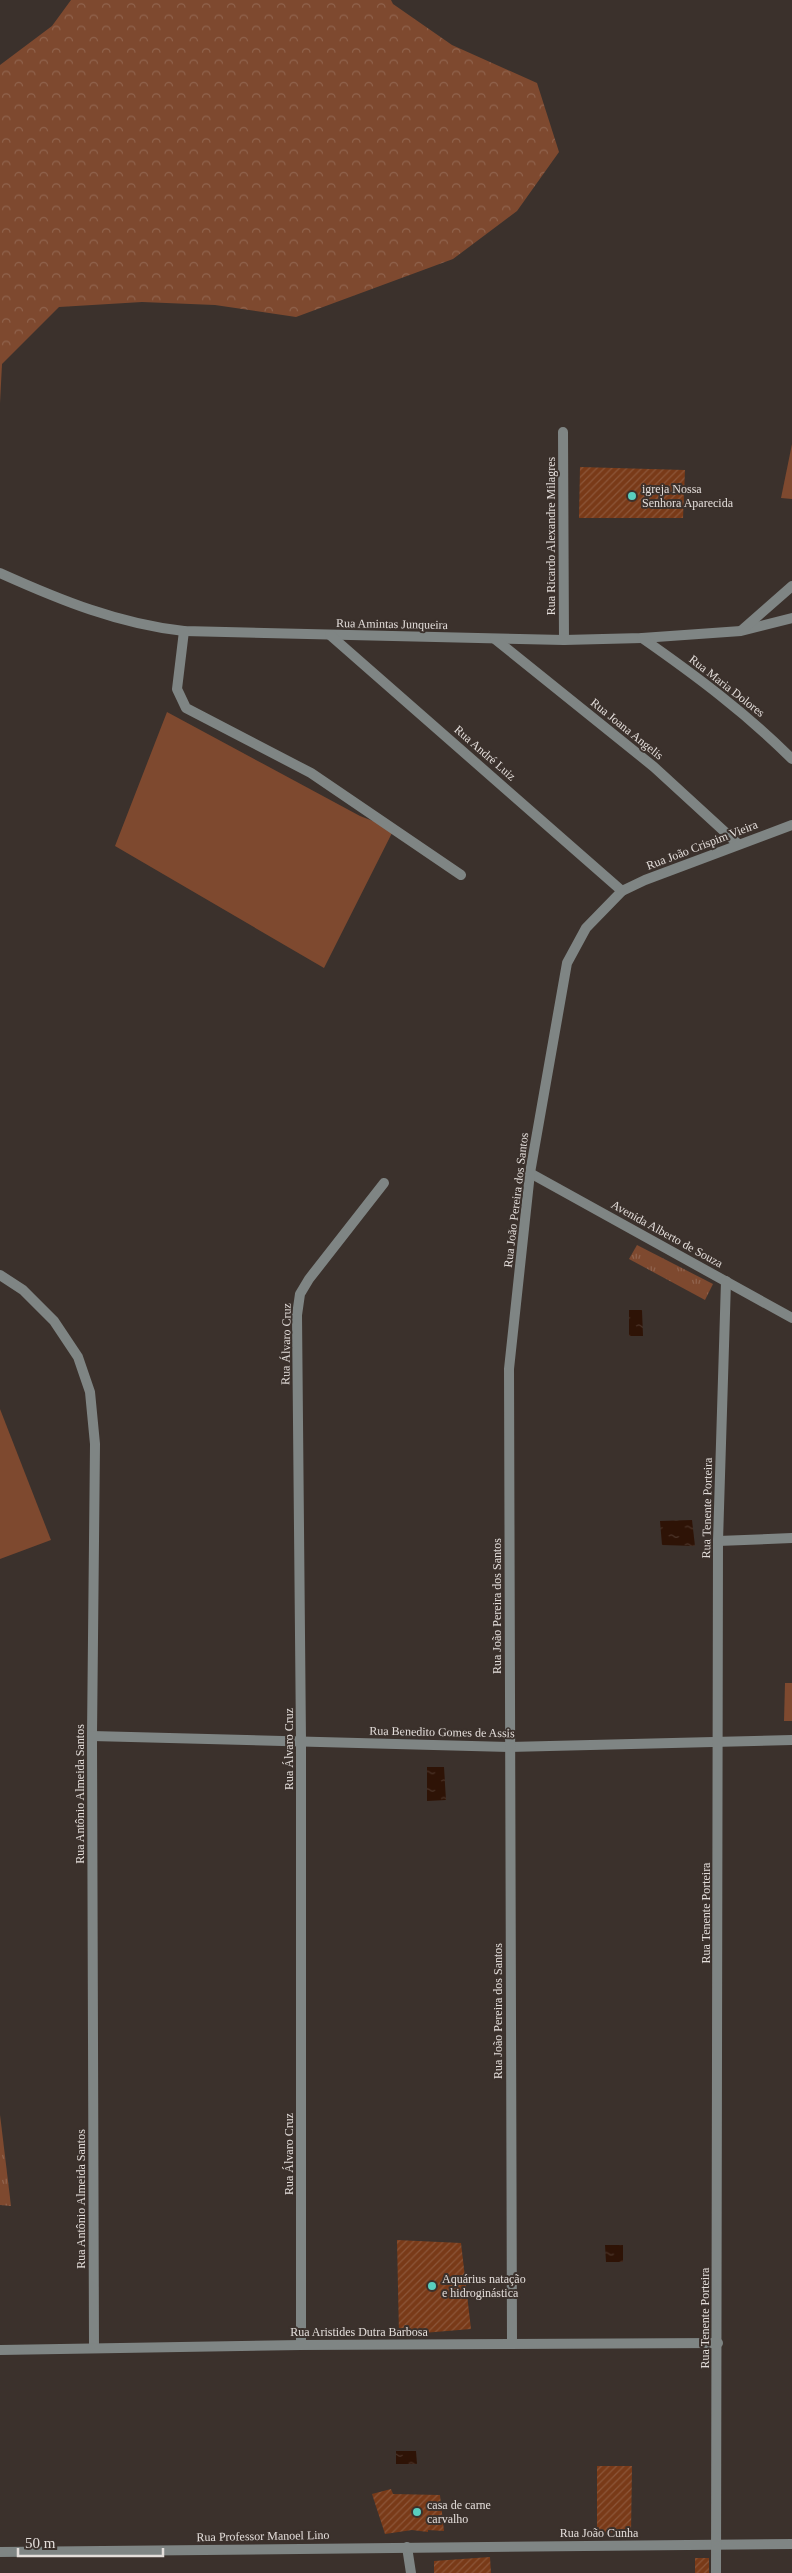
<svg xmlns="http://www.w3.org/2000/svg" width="792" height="2573" viewBox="0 0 792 2573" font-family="'Times New Roman',serif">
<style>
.forest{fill:url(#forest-crowns)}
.park{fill:url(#park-tufts)}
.garden{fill:#7e492f}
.water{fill:url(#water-ripples)}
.building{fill:url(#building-hatch)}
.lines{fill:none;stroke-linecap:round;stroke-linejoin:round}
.street{stroke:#7f8584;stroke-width:10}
.poi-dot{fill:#59cebe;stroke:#3b312c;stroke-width:2}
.labels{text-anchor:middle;stroke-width:4;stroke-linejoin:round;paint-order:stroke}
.poi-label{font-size:12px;fill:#e3ddda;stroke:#3b312c;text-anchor:start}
.street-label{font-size:12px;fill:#e3ddda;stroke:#3b312c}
</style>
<defs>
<pattern id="forest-crowns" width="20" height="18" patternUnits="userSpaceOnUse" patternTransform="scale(1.25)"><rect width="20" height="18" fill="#7e492f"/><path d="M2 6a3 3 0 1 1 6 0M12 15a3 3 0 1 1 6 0" fill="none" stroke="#90634d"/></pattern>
<pattern id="park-tufts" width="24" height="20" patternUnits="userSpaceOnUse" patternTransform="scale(1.25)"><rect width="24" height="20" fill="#7e492f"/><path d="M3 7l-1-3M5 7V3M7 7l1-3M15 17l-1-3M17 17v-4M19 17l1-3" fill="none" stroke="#90634d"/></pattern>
<pattern id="water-ripples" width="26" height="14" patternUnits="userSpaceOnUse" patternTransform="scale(1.25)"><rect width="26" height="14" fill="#2e1306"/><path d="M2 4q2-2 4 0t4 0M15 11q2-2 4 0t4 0" fill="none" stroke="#4c352a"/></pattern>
<pattern id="building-hatch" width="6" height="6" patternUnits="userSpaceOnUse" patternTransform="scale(1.25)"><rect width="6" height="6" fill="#793a18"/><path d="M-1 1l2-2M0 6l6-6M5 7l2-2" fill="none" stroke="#8c5639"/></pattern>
</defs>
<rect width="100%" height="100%" fill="#3b312c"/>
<polygon class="forest" points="71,0 391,0 393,4 452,45 537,83 559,152 517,211 453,259 296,317 215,305 142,302 59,307 2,364 0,403 0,65 52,26"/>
<g class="park">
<polygon points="637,1245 713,1284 705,1300 629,1259"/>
<polygon points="0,2115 1,2123 11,2206 0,2205"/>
</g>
<g class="garden">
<polygon points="792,444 792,499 781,498"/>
<polygon points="167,712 360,816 394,829 324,968 115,846"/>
<polygon points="0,1409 51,1540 0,1559"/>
<polygon points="785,1683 792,1683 792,1721 784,1721"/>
</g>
<g class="water">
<polygon points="629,1310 642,1310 643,1336 629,1336"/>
<polygon points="692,1520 695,1546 662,1545 660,1521"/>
<polygon points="427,1767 444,1767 446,1800 427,1801"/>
<polygon points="605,2245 623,2245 623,2262 606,2262"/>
<polygon points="396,2451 416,2451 417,2464 396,2464"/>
</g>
<g class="building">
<polygon points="580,467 685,470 683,518 579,518"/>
<polygon points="397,2240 461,2243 471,2329 399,2335"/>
<polygon points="597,2466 632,2466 631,2533 597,2532"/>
<polygon points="391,2489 393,2494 440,2495 444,2531 428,2530 428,2532 412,2530 385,2534 372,2494"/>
<polygon points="490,2557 491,2573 434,2573 434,2561"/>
<rect x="695" y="2558" width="14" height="15"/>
</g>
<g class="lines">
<g class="street">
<polyline points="563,432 564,640"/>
<path d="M0,573C60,600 119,624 184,631L564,640L642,638L741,631L792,618"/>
<polyline points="742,630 792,586"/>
<polyline points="184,631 177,689 186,708 311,773 461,875"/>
<polyline points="330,635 622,891"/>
<path d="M642,638C695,675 746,713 792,759"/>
<polyline points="495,639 654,767 738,844"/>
<polyline points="530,1173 792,1318"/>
<polyline points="0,1275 23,1290 54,1321 78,1357 90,1392 95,1444 92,1736 94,2347"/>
<polyline points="718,1541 792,1538"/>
<polyline points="92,1736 509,1747 792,1740"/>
<polyline points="512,2344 509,1369 530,1173 567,963 586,928 622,891 645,880 792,825"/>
<polyline points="301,2345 301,1741 297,1315 300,1294 309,1279 384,1183"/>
<polyline points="0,2350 301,2345 718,2343"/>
<polyline points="407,2547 411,2573"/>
<polyline points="0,2552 792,2544"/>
<polyline points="716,2573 718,1541 726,1281"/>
</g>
</g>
<g class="poi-dot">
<circle cx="632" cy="496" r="5"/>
<circle cx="432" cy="2286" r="5"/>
<circle cx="417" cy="2512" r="5"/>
</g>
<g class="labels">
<g class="poi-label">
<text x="642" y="493">igreja Nossa<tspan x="642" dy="14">Senhora Aparecida</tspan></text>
<text x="442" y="2283">Aquárius natação<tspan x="442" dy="14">e hidroginástica</tspan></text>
<text x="427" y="2509">casa de carne<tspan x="427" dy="14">carvalho</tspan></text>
</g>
<g class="street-label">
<text transform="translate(551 536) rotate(-90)" y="4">Rua Ricardo Alexandre Milagres</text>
<text transform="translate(392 624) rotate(1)" y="4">Rua Amintas Junqueira</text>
<text transform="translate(727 686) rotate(38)" y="4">Rua Maria Dolores</text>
<text transform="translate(627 729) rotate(39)" y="4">Rua Joana Angelis</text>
<text transform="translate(485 753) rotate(41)" y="4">Rua André Luiz</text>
<text transform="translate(702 845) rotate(-21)" y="4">Rua João Crispim Vieira</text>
<text transform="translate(516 1200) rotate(-83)" y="4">Rua João Pereira dos Santos</text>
<text transform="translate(667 1234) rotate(29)" y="4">Avenida Alberto de Souza</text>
<text transform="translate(286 1344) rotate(-89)" y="4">Rua Álvaro Cruz</text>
<text transform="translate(707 1508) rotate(-89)" y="4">Rua Tenente Porteira</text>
<text transform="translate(497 1606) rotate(-90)" y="4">Rua João Pereira dos Santos</text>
<text transform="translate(442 1732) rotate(1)" y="4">Rua Benedito Gomes de Assis</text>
<text transform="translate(289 1749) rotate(-90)" y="4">Rua Álvaro Cruz</text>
<text transform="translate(80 1794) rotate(-90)" y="4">Rua Antônio Almeida Santos</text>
<text transform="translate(706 1913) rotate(-90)" y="4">Rua Tenente Porteira</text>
<text transform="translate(498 2011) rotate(-90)" y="4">Rua João Pereira dos Santos</text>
<text transform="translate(289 2154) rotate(-90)" y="4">Rua Álvaro Cruz</text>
<text transform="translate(81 2199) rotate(-90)" y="4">Rua Antônio Almeida Santos</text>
<text transform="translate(705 2318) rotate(-90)" y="4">Rua Tenente Porteira</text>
<text x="359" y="2336">Rua Aristides Dutra Barbosa</text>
<text x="599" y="2537">Rua João Cunha</text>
<text transform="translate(263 2536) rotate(-1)" y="4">Rua Professor Manoel Lino</text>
</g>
</g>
<path d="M18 2548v8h145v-8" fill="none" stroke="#e3ddda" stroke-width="2.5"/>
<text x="25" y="2548" font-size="15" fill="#e3ddda" stroke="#3b312c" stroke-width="4" paint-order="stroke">50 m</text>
</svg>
